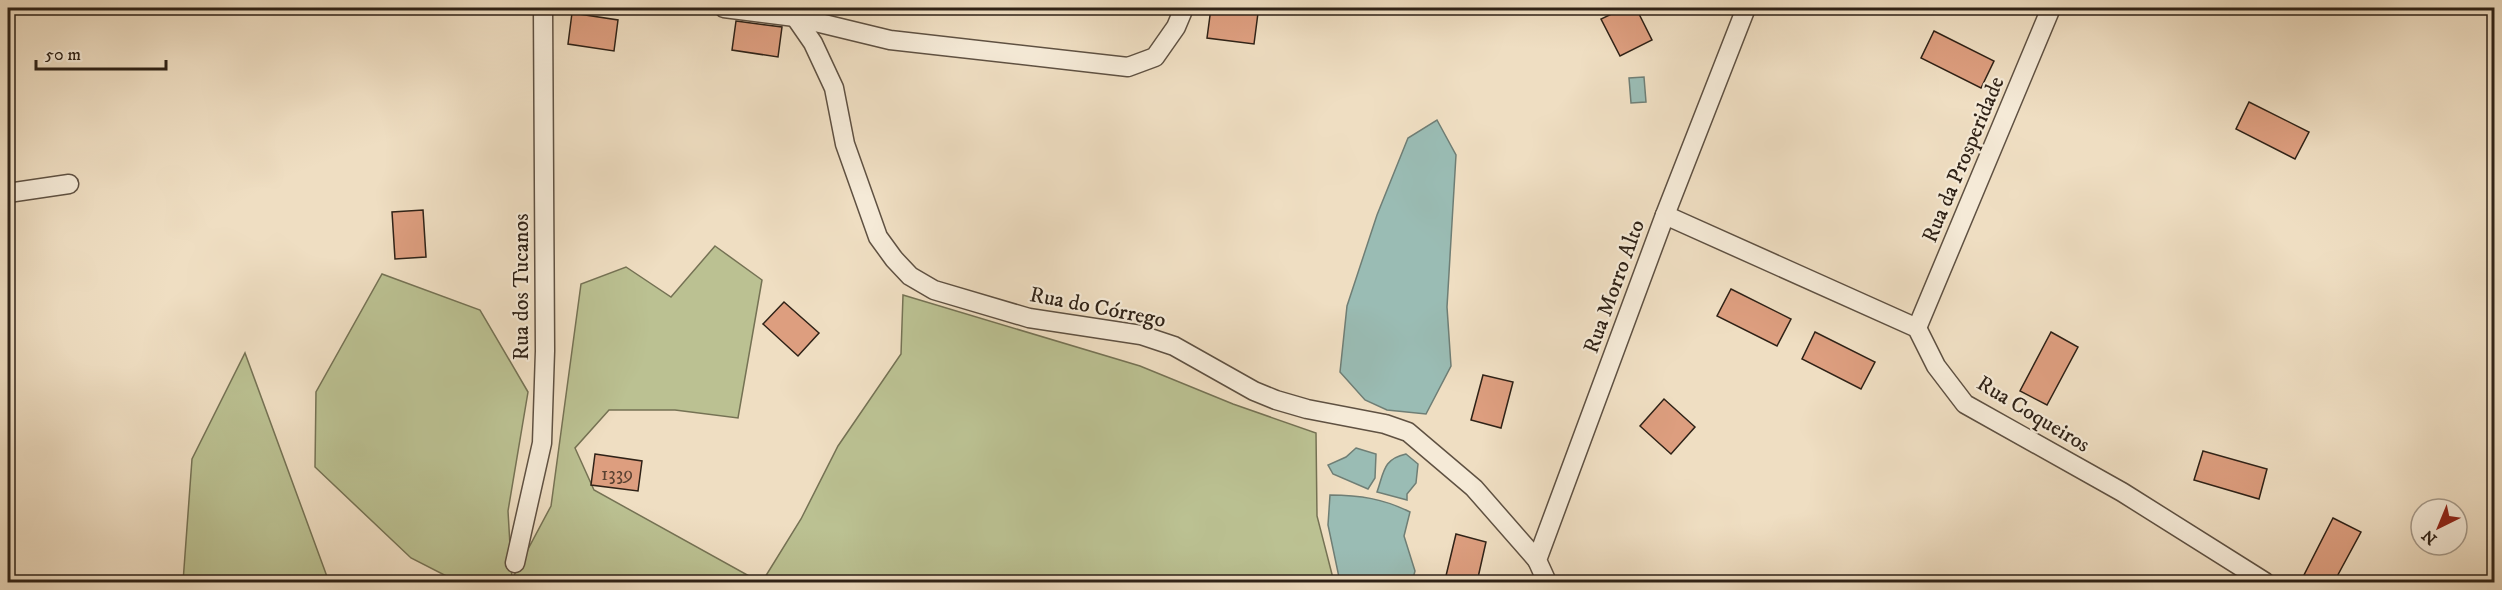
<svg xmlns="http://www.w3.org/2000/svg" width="2502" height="590" viewBox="0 0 2502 590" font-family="'IM FELL DW Pica',serif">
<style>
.green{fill:#bbc192;stroke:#757254;stroke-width:1.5}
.water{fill:#9abcb4;stroke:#6f7e75;stroke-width:1.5}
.building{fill:#dd9e7f;stroke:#2f2217;stroke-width:1.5}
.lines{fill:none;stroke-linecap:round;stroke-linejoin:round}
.minor-casing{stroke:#5f5142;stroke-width:21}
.minor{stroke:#f5ead7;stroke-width:18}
.labels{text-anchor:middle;stroke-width:4.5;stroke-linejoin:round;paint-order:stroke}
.number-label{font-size:20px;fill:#5a4131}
.street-label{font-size:22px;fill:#2f2217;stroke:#f5ead7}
</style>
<rect width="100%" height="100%" fill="#efdec2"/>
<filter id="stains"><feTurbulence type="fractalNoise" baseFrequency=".00333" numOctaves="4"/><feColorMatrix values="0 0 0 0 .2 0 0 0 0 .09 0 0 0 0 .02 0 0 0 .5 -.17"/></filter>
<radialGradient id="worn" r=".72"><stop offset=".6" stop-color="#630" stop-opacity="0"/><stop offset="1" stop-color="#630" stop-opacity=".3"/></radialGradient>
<g class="green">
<polygon points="715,246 762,280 738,418 675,410 609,410 575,448 594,490 760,582 458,582 411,558 315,467 316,392 382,274 480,310 528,392 508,511 512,579 551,506 581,284 626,267 671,297"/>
<polygon points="903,295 1140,366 1233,404 1316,433 1317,516 1334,582 762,582 801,519 838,446 901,354"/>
<polygon points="245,353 329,582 183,582 192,459"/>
</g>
<g class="water">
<polygon points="1644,77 1646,102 1631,103 1629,78"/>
<polygon points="1437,120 1456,155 1447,307 1451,366 1426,414 1387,410 1365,400 1340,372 1347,306 1377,215 1408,138"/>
<polygon points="1356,448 1376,454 1375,478 1368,489 1333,474 1328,465 1346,457"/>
<path d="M1406,454L1418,464L1416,483L1407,494V500L1377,492C1384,472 1383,459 1406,454Z"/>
<path d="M1330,495C1360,495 1384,499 1410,512L1404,536L1415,571L1412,582H1340L1328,525Z"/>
</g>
<g class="building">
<polygon points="1211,8 1258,13 1254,44 1207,38"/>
<polygon points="1624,8 1636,8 1652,40 1620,56 1601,19"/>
<polygon points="572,13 618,20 614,51 568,44"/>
<polygon points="736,21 782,27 778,57 732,50"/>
<polygon points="1934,31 1994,61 1981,88 1921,58"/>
<polygon points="2249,102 2309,132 2295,159 2236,129"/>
<polygon points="423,210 426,257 395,259 392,212"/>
<polygon points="1731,289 1791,319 1777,346 1717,316"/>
<polygon points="784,302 819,333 798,356 763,324"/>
<polygon points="1815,332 1875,362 1861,389 1802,359"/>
<polygon points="2051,332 2078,347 2047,405 2020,391"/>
<polygon points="1483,375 1513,382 1501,428 1471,420"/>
<polygon points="1664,399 1695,427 1671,454 1640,426"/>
<polygon points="2203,451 2267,469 2259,499 2194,480"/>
<polygon points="595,454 642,461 638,491 591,485"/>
<polygon points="2333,518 2361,532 2334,582 2314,582 2303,577"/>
<polygon points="1456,534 1486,542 1477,582 1456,582 1445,580"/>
</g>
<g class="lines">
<g class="minor-casing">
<g id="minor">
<polyline points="724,8 795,17 890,40 1128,67 1155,57 1176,27 1184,8"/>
<polyline points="795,17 813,43 834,88 845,144 878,237 894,259 910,276 934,290 1029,318 1141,335 1174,346 1254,391 1276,400 1307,409 1385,424 1408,432 1474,488 1537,560"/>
<polyline points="8,193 69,184"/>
<polyline points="1665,215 1917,328 1936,366 1965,404 2122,492 2265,582"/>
<polyline points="1917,328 2051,8"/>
<polyline points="515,563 542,443 545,351 543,8"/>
<polyline points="1547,582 1537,560 1665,215 1746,8"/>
</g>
</g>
<use href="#minor" class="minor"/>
</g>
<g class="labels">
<g class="number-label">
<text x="617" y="480">1339</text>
</g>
<g class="street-label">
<text transform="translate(1962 159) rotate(-67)" y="8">Rua da Prosperidade</text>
<text transform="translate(1613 286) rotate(-70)" y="8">Rua Morro Alto</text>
<text transform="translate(520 287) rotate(-90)" y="8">Rua dos Tucanos</text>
<text transform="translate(1098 306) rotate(11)" y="8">Rua do Córrego</text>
<text transform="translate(2034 413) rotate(31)" y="8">Rua Coqueiros</text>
</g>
</g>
<rect width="2502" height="590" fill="none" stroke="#efdec2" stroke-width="30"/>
<rect x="9" y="9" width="2484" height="572" fill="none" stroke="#2f2217" stroke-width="3"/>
<rect x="15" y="15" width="2472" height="560" fill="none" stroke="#2f2217" stroke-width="1.5"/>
<g transform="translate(2439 527) rotate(223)"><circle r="28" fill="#f5ead7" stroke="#a69a8a" stroke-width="1.5"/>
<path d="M0-4.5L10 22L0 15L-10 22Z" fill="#8f2418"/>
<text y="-9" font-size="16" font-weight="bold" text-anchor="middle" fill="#2f2217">N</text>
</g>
<path d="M36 60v9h130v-9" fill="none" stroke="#2f2217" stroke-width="3"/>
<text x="45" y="60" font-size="18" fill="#2f2217" stroke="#f5ead7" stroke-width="4.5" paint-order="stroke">50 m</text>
<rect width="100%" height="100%" filter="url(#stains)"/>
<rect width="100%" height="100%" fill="url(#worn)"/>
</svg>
